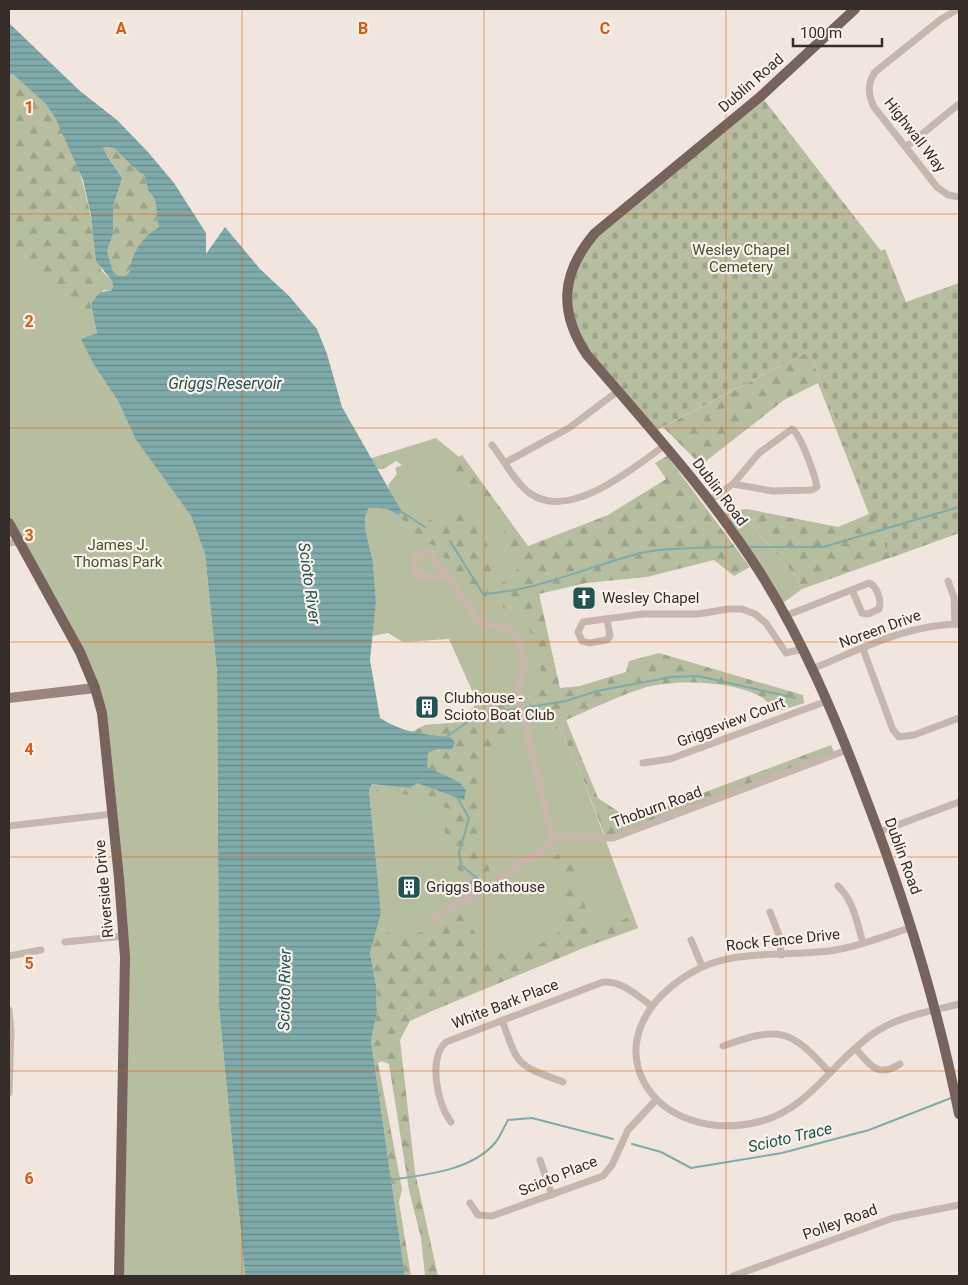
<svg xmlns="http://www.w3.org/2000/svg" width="968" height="1285" viewBox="0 0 968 1285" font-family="Roboto,sans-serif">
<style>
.green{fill:#b6be9f}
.forest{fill:url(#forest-firs)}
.cemetery{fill:url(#cemetery-stones)}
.water{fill:url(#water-rules);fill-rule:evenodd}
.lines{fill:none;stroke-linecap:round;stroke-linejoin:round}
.stream{stroke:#7fabaa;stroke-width:2}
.minor{stroke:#c7b6ab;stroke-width:7}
.secondary{stroke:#9b857c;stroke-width:10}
.primary{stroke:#76635c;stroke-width:10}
.grid{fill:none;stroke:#df570d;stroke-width:1;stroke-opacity:0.55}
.labels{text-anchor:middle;stroke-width:4.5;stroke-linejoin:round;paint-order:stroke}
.street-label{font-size:15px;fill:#362c29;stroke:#f8f1ea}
.park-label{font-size:15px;fill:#48522f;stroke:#f8f1ea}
.poi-label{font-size:15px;fill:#362c29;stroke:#f8f1ea;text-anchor:start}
.water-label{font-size:16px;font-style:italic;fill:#225453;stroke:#f8f1ea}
.grid-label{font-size:16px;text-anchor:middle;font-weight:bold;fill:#df570d;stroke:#f8f1ea;stroke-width:4.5;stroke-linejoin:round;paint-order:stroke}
</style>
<defs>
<pattern id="forest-firs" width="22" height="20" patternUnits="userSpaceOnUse" patternTransform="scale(1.25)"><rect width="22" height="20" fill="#b6be9f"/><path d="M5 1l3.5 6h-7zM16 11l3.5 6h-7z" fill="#9da389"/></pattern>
<pattern id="cemetery-stones" width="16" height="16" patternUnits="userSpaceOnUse" patternTransform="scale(1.25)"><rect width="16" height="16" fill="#b6be9f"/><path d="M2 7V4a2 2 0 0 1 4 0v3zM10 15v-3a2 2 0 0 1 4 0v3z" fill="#9da389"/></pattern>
<pattern id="water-rules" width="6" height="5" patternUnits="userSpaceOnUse" patternTransform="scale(1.25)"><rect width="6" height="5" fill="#7fabaa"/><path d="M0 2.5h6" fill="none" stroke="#698b8a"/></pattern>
</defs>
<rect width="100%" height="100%" fill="#f0e6de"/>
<g class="green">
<polygon points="9,74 91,305 97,333 82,339 94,365 118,401 136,440 191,516 205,554 217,672 219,1007 245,1276 119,1276 125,980 95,688 9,523"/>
<polygon points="436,438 459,457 527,552 559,728 579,768 638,928 588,946 434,1010 375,927 381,912 369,790 455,742 412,732 425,725 454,723 478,704 449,639 403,642 388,633 372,636 376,602 373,562 365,528 365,517 369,508 387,509 398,515 388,485 397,474 395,468 402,465 396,461 384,469 371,469 362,461"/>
<polygon points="738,510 796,576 802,589 783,603 725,514"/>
</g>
<g class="forest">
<path d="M9,74H13C24,84 37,94 47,105C80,144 92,221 101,270L112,281L113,288L111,291L103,290L91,305V310L75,312L68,309L28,266L9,249Z"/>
<path d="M102,147L114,148C120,154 126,160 132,166C144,178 145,169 148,191C159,199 155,214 159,227C138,238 141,260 125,276H118L113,271L107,251L113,234V207L122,179C117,167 108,159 102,147Z"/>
<polygon points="809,351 866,496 959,533 802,589 796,576 738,510 747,509 838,527 869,514 818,383 784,400 701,465 663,427"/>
<path d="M462,455L528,546L608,515L666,479L655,463L667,456L750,567L734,576L714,560L647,577L586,583L539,594L560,688L580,686L626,672L629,661L659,653L803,695L804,703L776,712C772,708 768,702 763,698C735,681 679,679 647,687C620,695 592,709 566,720L598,798L619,812L639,817L831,745L834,752L606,839L579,768L559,728L539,731L526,694L540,682L541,665L525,614L503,609L502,583L522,565L521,558L510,557L503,528L443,465Z"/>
<polygon points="396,502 441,525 454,505 470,519 494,555 485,605 475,601 436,546 423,542 398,515 402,512"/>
<path d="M499,701L515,703C524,743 508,745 477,761L474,772L483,795L480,839L486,852L490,875L475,886L470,885L450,859L444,827L449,809L417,796L369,790L372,784L410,788L417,783L448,796L459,782L427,767L428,753L435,750L443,751L450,737L412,732L425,725L454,723L478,704Z"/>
<path d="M571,845L591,931L633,916L638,928L588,946L434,1010L410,1021L400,1040L415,1172L438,1276H425L421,1238L409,1190L389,1064L382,1061L378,1063L402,1189L399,1202L411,1276H405L371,1040L377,1013L376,985L370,954L375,927C411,946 427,930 458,910L489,951C522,957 534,949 561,931L565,902L553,858Z"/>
</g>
<polygon class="cemetery" points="761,96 881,251 885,249 906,302 959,283 959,533 890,558 809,351 653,432 587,355 567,304 583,248"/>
<path class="water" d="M9,23L80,91L117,120L148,152L174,183L206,233V254L225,227L260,269L289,296L317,329L327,354L342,407L402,512L398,515L387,509L369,508L365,517V528L373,562L376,602L370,660L380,718C401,732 425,735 450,737L455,742L452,749L435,750L428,753L427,767L459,782L466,790L464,800L417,783L410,788L372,784L369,790L381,912L370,953L376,985L377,1013L371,1040L405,1276H245L219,1007L217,672L205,554L191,516L136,440L118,401L94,365L81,339L97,333L91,305C96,296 99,290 111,291L113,287L112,281L96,261L91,215L83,180L56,119L46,104L13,74H9ZM103,147L114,148C120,154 126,160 132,166C144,178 145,169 148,191C159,199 155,214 159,227C143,236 131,253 130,271L125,276H118L113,271L107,251L113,234V207L122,179C117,167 107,159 103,147Z"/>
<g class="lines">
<g class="stream">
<polyline points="402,512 425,527"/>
<path d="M450,541L483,594C538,591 589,566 641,553C665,547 707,548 733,547"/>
<polyline points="750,547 823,547 959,507"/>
<polyline points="524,708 566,701 597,691 671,677 698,676 795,698"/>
<polyline points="446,737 476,716 519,708"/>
<polyline points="457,797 469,818 459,853 461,865 478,879"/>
<polyline points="632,1144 661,1152 691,1168 782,1153 869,1130 951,1098"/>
<path d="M390,1180C424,1175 471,1171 495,1143C500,1137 504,1127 508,1120L532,1118L613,1139"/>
</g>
<g class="minor">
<path d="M958,9L940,20L875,72C867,84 868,94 874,107L937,187L948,195L959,197"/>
<polyline points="906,147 959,104"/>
<path d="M492,445C504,460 515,483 531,494C570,521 634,468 665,445"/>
<polyline points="506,462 569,428 618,391"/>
<path d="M710,500L733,484L759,453L792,429C801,435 815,475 817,487L812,490L772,491L733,484"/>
<polyline points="9,543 19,542"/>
<path d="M446,575L421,577L413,569L414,557L423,552H430L480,623L511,630C526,644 526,674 517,691L553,841"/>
<polyline points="948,581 954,597 955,624"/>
<path d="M785,616L869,583C877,586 882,601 879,609L868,614L862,613L852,590"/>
<polyline points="607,619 610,636 607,640 589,643 582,641 578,632 583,622 643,614 698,614 728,609 742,609 755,614 766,623 786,653 802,649"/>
<polyline points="863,649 893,730 899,737 914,735 959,718"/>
<path d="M812,669C859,650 908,624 959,624"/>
<polyline points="643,763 670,759 827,701"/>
<polyline points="9,826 112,814"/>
<polyline points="879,832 959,802"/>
<path d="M838,886C854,901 857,923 863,943"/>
<polyline points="770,912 779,935 781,955"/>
<polyline points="432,920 499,879 560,837 613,838 847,750"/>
<path d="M912,927C885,936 857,947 829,951C781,957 731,948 689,974C582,1040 653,1150 762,1121C810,1108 835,1059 874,1033C899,1016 931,1011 959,1004"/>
<polyline points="691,940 702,966"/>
<polyline points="65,942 124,936"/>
<polyline points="9,956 41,950"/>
<polyline points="9,1010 11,1031 9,1093"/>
<path d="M502,1020C519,1067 515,1064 563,1082"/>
<path d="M723,1046C779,1026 790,1028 830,1073"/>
<path d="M856,1049C871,1066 878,1078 900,1064"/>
<path d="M451,1122C437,1104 428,1058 446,1042L603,982C623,981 636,995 652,1006"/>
<polyline points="540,1160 552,1195"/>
<polyline points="470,1203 478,1215 492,1216 603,1176 612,1165 628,1130 656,1100"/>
<polyline points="733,1276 893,1218 959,1205"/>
</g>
<polyline class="secondary" points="9,698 95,688"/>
<g class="primary">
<path d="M855,9L761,96L595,233C561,273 558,311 587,355C648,426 711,495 761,574C803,641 834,714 862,788C903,894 937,1002 959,1114"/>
<polyline points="9,523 80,652 95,688 102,713 119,878 125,957 119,1276"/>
</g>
</g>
<path class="grid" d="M242,9V1276M484,9V1276M726,9V1276M9,214H959M9,428H959M9,642H959M9,857H959M9,1071H959"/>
<defs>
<g id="church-square" transform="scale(1.25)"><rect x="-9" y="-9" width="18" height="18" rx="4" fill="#225453" stroke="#f8f1ea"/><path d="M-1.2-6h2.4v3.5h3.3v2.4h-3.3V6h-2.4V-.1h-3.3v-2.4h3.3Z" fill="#fff"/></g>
<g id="building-square" transform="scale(1.25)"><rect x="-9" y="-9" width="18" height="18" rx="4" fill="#225453" stroke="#f8f1ea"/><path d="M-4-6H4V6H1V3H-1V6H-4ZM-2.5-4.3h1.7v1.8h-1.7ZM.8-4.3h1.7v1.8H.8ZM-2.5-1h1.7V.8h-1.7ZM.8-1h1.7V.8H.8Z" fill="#fff"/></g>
</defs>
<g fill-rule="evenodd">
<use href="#church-square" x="584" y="598"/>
<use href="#building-square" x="427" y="707"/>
<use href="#building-square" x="409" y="887"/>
</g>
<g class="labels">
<g class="street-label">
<text transform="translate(751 83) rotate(-41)" y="5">Dublin Road</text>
<text transform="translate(915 135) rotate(52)" y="5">Highwall Way</text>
<text transform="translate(720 492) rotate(53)" y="5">Dublin Road</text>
<text transform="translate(880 629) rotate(-20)" y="5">Noreen Drive</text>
<text transform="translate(731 722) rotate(-21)" y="5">Griggsview Court</text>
<text transform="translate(657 807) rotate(-20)" y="5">Thoburn Road</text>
<text transform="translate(903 856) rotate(70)" y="5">Dublin Road</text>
<text transform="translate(104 889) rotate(-95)" y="5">Riverside Drive</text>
<text transform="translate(783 940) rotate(-6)" y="5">Rock Fence Drive</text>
<text transform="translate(505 1004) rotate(-21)" y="5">White Bark Place</text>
<text transform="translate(558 1176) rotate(-22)" y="5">Scioto Place</text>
<text transform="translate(840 1222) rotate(-20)" y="5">Polley Road</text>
</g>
<g class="park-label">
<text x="741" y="255">Wesley Chapel<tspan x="741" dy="17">Cemetery</tspan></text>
<text x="118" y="550">James J.<tspan x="118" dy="17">Thomas Park</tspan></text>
</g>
<g class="poi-label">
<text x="602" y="603">Wesley Chapel</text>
<text x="444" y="703">Clubhouse -<tspan x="444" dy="17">Scioto Boat Club</tspan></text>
<text x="426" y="892">Griggs Boathouse</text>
</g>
<g class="water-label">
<text x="225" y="389">Griggs Reservoir</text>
<text transform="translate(310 583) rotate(82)" y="6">Scioto River</text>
<text transform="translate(284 990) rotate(-89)" y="6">Scioto River</text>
<text transform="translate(790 1137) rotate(-13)" y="6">Scioto Trace</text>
</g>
</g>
<g class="grid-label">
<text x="121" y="34">A</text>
<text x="363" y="34">B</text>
<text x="605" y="34">C</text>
<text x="29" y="113">1</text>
<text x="29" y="327">2</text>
<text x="29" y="541">3</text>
<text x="29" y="755">4</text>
<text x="29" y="969">5</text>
<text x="29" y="1184">6</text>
</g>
<rect width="968" height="1285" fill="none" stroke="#362c29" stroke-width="20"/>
<path d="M793 38v8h89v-8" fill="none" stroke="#362c29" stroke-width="2.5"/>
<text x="800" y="38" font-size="15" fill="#362c29" stroke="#f8f1ea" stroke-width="4" paint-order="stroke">100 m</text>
</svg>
